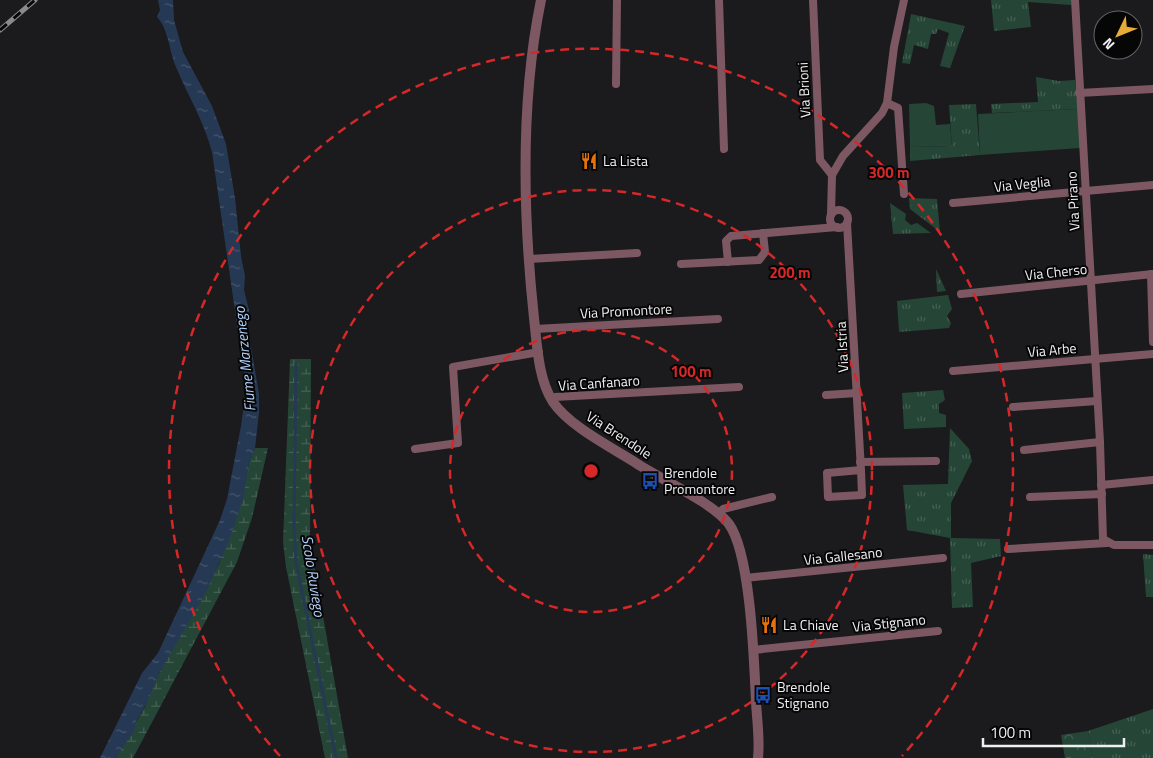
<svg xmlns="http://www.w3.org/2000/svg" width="1153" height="758" viewBox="0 0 1153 758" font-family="'Titillium Web',sans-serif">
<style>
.grass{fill:url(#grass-tufts)}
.forest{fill:url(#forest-crowns)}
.wetland{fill:url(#wetland-marsh)}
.pitch{fill:#254636}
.water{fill:url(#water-ripples)}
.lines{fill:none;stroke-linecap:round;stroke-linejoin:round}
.stream{stroke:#263954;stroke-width:3}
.minor{stroke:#7d5863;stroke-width:8}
.tertiary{stroke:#7d5863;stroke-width:10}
.rail-casing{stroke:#8a898c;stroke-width:5}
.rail{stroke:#060607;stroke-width:3;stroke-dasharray:9;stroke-linecap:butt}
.ring{fill:none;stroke:#d62828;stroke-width:2.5;stroke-dasharray:9 6}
.labels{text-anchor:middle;stroke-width:4;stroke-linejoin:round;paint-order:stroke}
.street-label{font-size:14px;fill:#f0f0f2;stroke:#060607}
.poi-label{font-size:14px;fill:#f0f0f2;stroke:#060607;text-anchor:start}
.water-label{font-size:15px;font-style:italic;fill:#b3d1fb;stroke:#060607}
.centre{fill:#d62828;stroke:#060607;stroke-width:2.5}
.ring-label{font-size:15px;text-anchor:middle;font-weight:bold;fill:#d62828;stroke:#060607;stroke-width:4;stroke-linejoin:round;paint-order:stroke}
</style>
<defs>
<pattern id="grass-tufts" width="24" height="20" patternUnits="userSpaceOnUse" patternTransform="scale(1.25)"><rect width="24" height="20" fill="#254636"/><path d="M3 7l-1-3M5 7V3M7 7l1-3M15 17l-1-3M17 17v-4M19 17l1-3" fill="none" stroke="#456154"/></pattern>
<pattern id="forest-crowns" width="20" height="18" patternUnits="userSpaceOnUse" patternTransform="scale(1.25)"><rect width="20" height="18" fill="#254636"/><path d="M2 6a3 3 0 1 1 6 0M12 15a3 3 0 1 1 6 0" fill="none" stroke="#456154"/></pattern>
<pattern id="wetland-marsh" width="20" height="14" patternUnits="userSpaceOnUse" patternTransform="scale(1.25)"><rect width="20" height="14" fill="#254636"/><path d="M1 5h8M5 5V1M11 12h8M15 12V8" fill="none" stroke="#456154"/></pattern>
<pattern id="water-ripples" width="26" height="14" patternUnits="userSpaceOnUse" patternTransform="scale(1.25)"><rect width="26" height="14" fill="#263954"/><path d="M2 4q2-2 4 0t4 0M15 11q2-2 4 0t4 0" fill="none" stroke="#46566d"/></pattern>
</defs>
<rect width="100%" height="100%" fill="#1b1a1d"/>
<g class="grass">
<polygon points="991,0 1071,0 1071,5 1028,2 1031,27 994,31"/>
<polygon points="911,14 965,26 950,68 940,66 949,33 938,29 936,34 931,34 928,49 914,45 910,64 902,63"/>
<polygon points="1036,77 1059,81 1075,80 1078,109 992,113 991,104 1038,102"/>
<polygon points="976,104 980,155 910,161 910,147 952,146 949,105"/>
<polygon points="909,198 937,199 940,232 910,209"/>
<polygon points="890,203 906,214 905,220 911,225 917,223 931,233 893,234"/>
<polygon points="936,269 946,291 937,292"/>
<polygon points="948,295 952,309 947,316 951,323 949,328 899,332 897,301"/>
<polygon points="943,390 945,400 939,404 939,413 946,415 946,427 904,429 902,393"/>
<polygon points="950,428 969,449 972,461 951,503 951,538 1000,539 1001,556 971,563 973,607 952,608 950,538 907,530 903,485 948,484"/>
<polygon points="1143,554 1153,555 1153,597 1146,597"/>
<polygon points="1153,709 1153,758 1093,758 1088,731"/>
</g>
<polygon class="forest" points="1088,731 1093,758 1065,758 1061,735"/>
<g class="wetland">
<polygon points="290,359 311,359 310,542 348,758 325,758 286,567 283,542"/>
<polygon points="255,448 268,448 252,518 237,562 133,758 116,758 145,707 157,677 219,564 242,500 249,462"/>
</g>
<g class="pitch">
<polygon points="926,103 934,106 936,125 950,124 952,146 910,147 909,104"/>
<polygon points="1078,109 1080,148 980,155 978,114"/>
</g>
<path class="water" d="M158,0H173L174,20L183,52L212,106L226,144L235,198L241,256L245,276L244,290L249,310L248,330L259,394V413L255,448L249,462L243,500L228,543L206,592L157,677L148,701L135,724V729L116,758H100L142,673L158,653L220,520L227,499L241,426L245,396L244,373L212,152C204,121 188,96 176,67C169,51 169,30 157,17L160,10Z"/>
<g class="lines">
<polyline class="stream" points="296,364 294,527 296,562 336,758"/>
<g class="minor">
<polyline points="719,0 724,149"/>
<polyline points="813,0 820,160 832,175"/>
<polyline points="1075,0 1100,442 1103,539 1114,545 1153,545"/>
<polyline points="616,84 617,0"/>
<polyline points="1079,93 1153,89"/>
<polyline points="887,103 898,108 904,194"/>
<polyline points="953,203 1153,185"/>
<circle cx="839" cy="219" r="9"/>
<polyline points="831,215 832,175 843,156 882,113 887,103 894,47 904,0"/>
<polyline points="847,223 861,470 862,495 828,497 827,473 861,470"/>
<polyline points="529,259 637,253"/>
<polyline points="728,262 726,241 731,236 837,227"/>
<polyline points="681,264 759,260 765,252 763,233"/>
<polyline points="1151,274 1153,342"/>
<polyline points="961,294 1153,274"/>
<polyline points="535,329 718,319"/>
<polyline points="953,371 1153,354"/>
<polyline points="826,395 857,393"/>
<polyline points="551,399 555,397 739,387"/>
<polyline points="1013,407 1097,401"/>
<polyline points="415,449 458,443 453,367 539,352"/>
<polyline points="1024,450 1100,442"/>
<polyline points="860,462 936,461"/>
<polyline points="1101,485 1153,480"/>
<polyline points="1030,497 1102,494"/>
<polyline points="718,514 723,509 772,497"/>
<polyline points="1008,549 1107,543"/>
<polyline points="745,578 943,558"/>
<polyline points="753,650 938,631"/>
</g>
<path class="tertiary" d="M541,0C520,102 523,215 534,318C537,344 538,379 553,402C569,426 611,447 636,463C660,479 712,502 729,524C751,555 754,662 756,702C757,720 760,740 758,758"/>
<g class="rail-casing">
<polyline id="rail" points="0,30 35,0"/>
</g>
<use href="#rail" class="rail"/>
</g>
<g class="ring">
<circle cx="591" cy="471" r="141"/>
<circle cx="591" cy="471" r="281"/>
<path d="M280 756A422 422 0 1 1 902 756"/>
</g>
<defs>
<g id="restaurant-bare" transform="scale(1.35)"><path d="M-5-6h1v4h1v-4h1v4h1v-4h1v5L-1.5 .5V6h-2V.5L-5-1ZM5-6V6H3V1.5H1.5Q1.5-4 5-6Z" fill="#e8710a" stroke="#060607" stroke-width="2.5" paint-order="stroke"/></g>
<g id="bus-bare" transform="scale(1.35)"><path d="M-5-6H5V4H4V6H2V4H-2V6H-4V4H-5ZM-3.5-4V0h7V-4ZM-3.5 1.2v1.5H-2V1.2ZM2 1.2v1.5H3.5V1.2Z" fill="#1a4fb4" stroke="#060607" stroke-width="2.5" paint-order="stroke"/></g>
</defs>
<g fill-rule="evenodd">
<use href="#restaurant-bare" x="589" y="161"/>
<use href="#bus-bare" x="650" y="481"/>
<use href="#restaurant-bare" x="769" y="625"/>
<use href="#bus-bare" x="763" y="695"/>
</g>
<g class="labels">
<g class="street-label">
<text transform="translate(804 90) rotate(-93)" y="5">Via Brioni</text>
<text transform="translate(1022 184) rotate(-6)" y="5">Via Veglia</text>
<text transform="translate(1073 201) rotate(-93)" y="5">Via Pirano</text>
<text transform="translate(1056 272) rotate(-6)" y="5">Via Cherso</text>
<text transform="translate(626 311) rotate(-3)" y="5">Via Promontore</text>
<text transform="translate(842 347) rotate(-93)" y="5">Via Istria</text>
<text transform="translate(1052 350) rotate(-5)" y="5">Via Arbe</text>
<text transform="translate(599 383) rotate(-4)" y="5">Via Canfanaro</text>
<text transform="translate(619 435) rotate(33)" y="5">Via Brendole</text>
<text transform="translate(843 556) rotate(-6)" y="5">Via Gallesano</text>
<text transform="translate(889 623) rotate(-6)" y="5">Via Stignano</text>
</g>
<g class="poi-label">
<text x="603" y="166">La Lista</text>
<text x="664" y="478">Brendole<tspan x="664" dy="16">Promontore</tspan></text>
<text x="783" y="630">La Chiave</text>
<text x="777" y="692">Brendole<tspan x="777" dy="16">Stignano</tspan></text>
</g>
<g class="water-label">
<text transform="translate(245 359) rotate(-96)" y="5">Fiume Marzenego</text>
<text transform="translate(313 576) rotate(81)" y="5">Scolo Ruviego</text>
</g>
</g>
<circle cx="591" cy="471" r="8" class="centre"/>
<g class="ring-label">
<text x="889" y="178">300 m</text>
<text x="790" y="278">200 m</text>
<text x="691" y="377">100 m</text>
</g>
<g transform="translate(1118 35) rotate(227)"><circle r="24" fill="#060607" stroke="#646465"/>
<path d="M0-4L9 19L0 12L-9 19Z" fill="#e9ab38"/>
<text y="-8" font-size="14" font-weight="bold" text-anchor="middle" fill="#f0f0f2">N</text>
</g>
<path d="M983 738v8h141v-8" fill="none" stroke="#f0f0f2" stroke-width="2.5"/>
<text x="990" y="738" font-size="15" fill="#f0f0f2" stroke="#060607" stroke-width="4" paint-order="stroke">100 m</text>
</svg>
